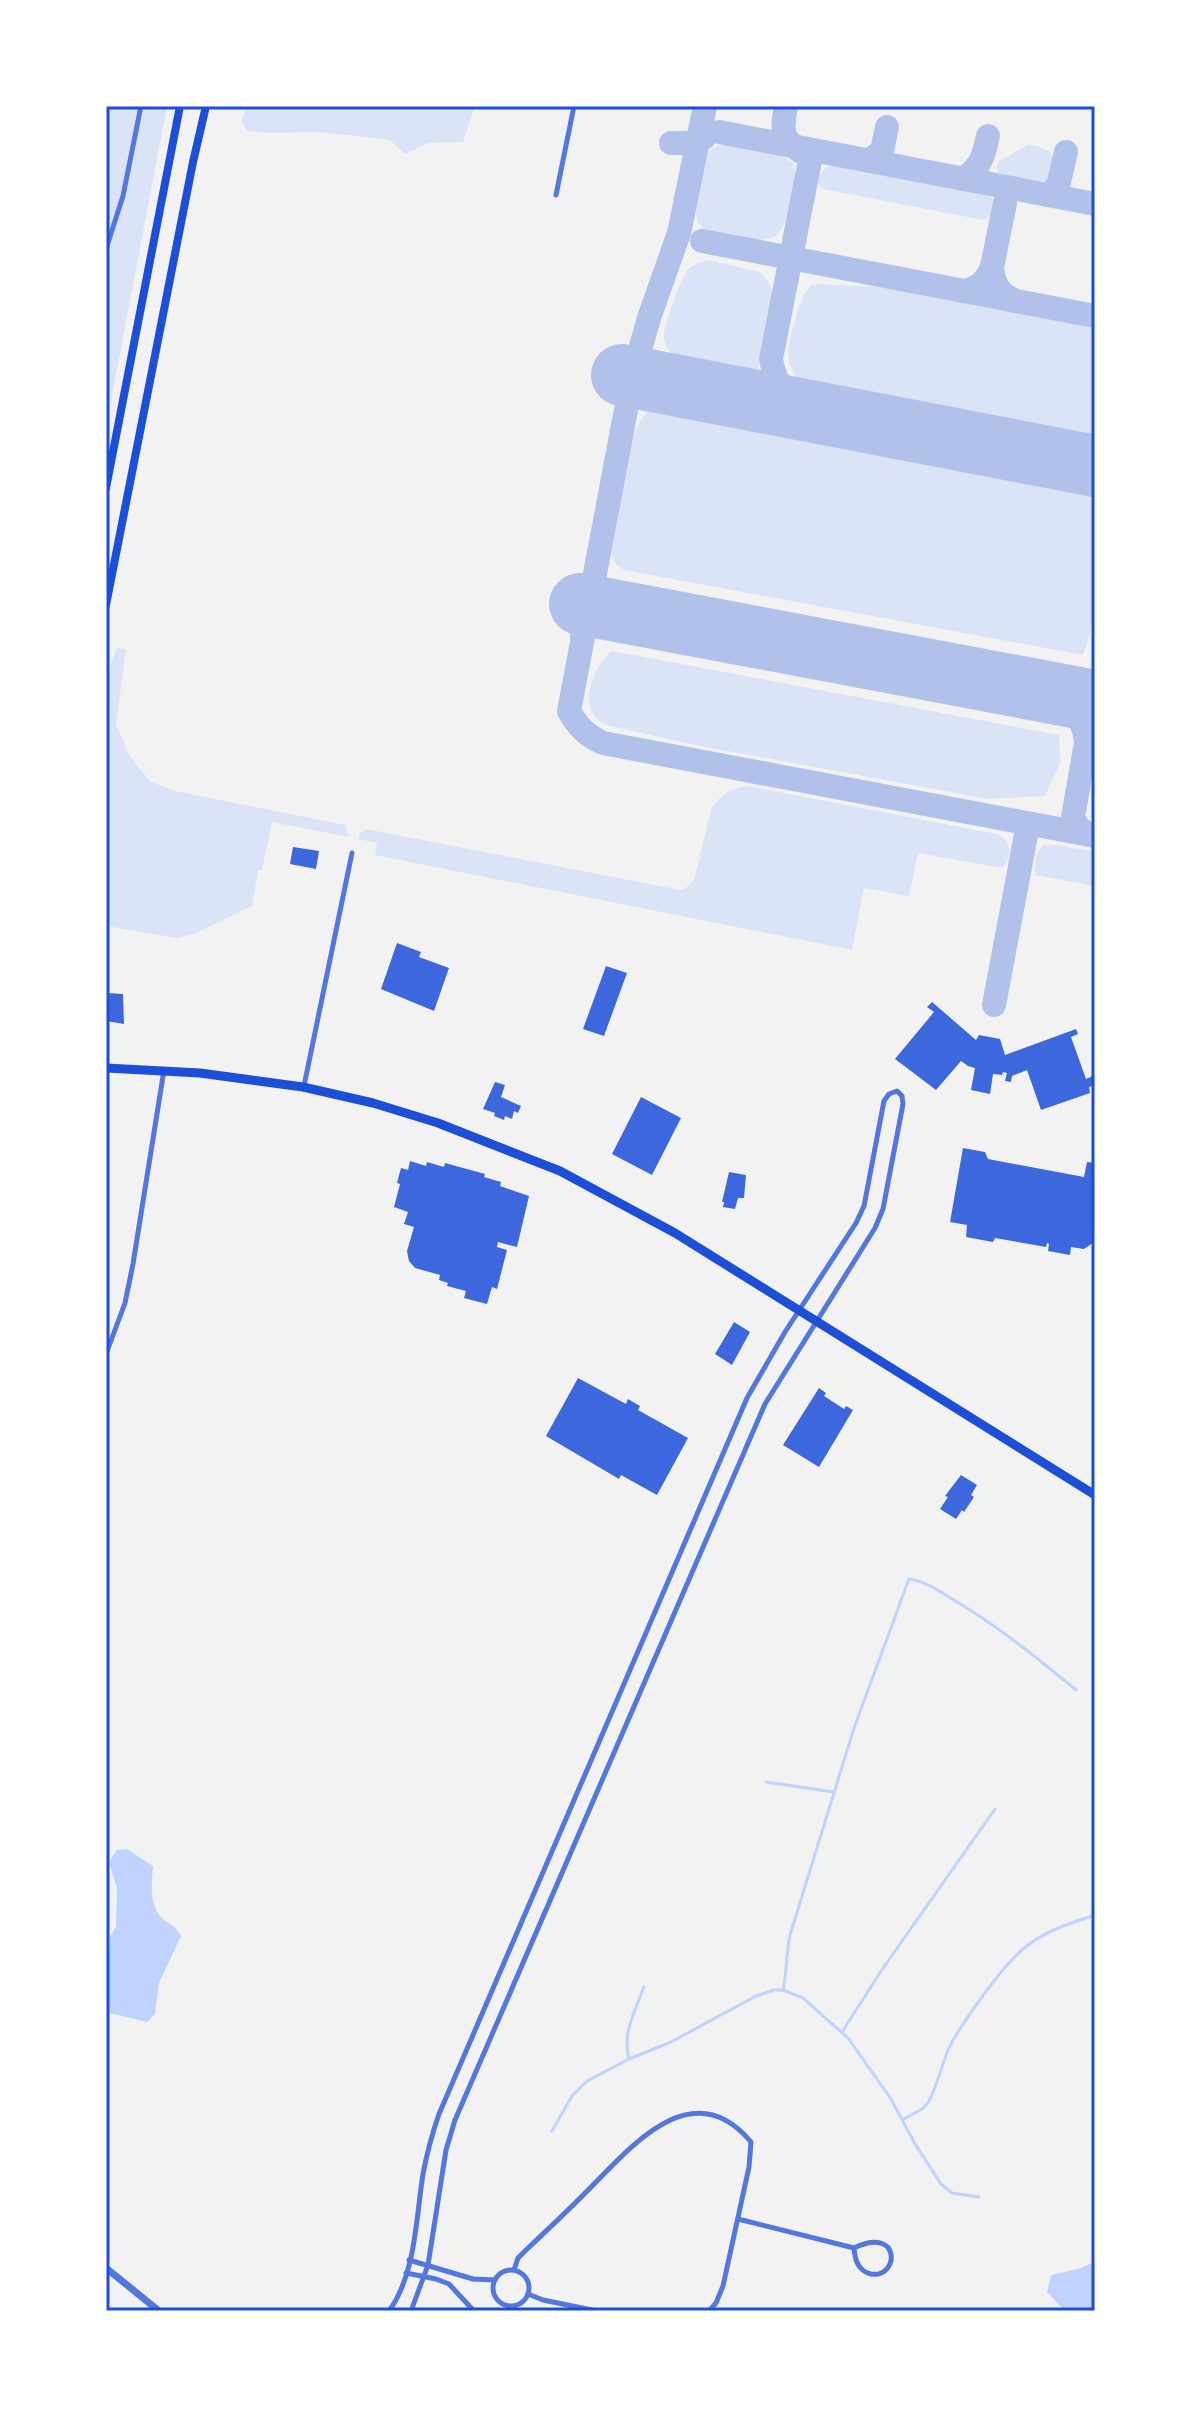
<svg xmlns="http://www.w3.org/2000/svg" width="1201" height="2417" viewBox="0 0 1201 2417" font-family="'Space Grotesk',sans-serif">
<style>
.green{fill:#dbe4f7}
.water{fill:#bfd3fe}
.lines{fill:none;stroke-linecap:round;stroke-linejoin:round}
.stream{stroke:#bfd3fe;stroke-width:3}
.taxiway{stroke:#b2c1ea;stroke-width:24}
.runway{stroke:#b2c1ea;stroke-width:62}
.building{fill:#3d67dc}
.minor{stroke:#5277de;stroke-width:5}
.tertiary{stroke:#5277de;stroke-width:7}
.secondary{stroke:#1d4ed8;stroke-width:8}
.trunk{stroke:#1d4ed8;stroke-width:9}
.neatline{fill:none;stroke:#1d4ed8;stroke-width:3}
</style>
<rect width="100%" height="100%" fill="#f2f2f2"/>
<g class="green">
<polygon points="106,106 167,106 106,427"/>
<polygon points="247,106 475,106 463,142 429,143 405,154 390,140 319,132 266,133 247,131 241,121"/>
<path d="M728,144L781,155L793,163C800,182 789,224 775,237L756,241L711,232L704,229L697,222L695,208L706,156L714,147Z"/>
<path d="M1029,144C1055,150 1058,155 1047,180L1037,182L999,173L996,168L998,162Z"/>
<polygon points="834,165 983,193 992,198 994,209 990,216 983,220 823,189 818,184 817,177 826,168"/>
<path d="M709,260L759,272L764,276L771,287L773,294L758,368L746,376C728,376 686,371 674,358C669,352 664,344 664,336C664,325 681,279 687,271C693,264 700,262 709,260Z"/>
<path d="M818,284L892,288L1095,327V443L811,390C782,369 786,351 795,321C798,308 802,296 811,285Z"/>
<path d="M665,406L1091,484L1095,488C1095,540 1103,606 1083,655L624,570C615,565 612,560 612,551C617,517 624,443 643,417C649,409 656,407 665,406Z"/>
<polygon points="117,648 126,649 116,724 130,757 151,782 175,791 345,825 349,837 272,822 262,870 258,871 252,906 194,934 177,938 106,926 106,675"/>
<path d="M612,651L1059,735L1060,763L1045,796L988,799L690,744L611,726C574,716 590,669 612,651Z"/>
<path d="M748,786L997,834C1012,842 1013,855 1002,868L918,853L909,896L864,888L852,950L375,855L377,843L358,839L360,833L366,829L680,890L686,888L694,880L712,807C722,794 731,788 748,786Z"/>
<polygon points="1043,845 1058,845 1095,852 1095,886 1035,875 1036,855"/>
</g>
<g class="water">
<path d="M127,1849L153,1866C152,1883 148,1903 162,1918C170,1926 172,1921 181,1936L159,1983L155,2014L147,2022L106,2012V1943L116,1927L117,1889L109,1862L117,1850Z"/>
<polygon points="1095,2262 1095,2311 1065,2311 1047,2292 1051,2275 1078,2269"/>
</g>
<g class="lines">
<g class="stream">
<polyline points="766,1782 834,1792"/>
<path d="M783,1990C787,1971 786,1954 790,1935L854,1728L909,1579C924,1581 936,1589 949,1597C995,1624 1035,1656 1076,1690"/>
<polyline points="842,2032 881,1971 995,1809"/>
<path d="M629,2059C622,2033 635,2011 644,1987"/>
<path d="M902,2120L922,2109L928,2103C937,2086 941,2068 948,2050C960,2025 1001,1968 1022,1950C1042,1932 1070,1923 1095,1915"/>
<polyline points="552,2131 572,2096 587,2081 629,2059 671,2042 756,1996 774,1990 783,1990 803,1998 848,2038 891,2099 915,2144 941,2184 952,2193 979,2197"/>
</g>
<g class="taxiway">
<path d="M705,106L679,233L649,318L632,378L569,711C578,727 586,735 603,743L1095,836"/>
<path d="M786,106C782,130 780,137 801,152"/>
<polyline points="719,132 1095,204"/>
<polyline points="671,143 688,143 704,138"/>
<polyline points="868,161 882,151 887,127"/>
<path d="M963,179C981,167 984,155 988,136"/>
<polyline points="1047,195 1058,186 1066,152"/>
<polyline points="702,241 1095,316"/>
<polyline points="992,267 1005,203"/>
<path d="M963,291C979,288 985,282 992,267C994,285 999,293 1015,301"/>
<path d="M810,412C787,397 775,385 771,359L812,150"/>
<path d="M582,637C593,618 601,617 620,611"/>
<path d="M1053,693C1073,704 1082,717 1086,740"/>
<polyline points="1088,834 1078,827 1073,817 1095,692"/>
<polyline points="994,1005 1028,824"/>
</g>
<g class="runway">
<polyline points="622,375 1095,466"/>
<polyline points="580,604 1095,701"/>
</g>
</g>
<g class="building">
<polygon points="293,847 319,851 316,869 290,864"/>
<polygon points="397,943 421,952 419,957 449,968 434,1011 381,989"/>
<polygon points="606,966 627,973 604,1036 583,1029"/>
<polygon points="106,993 123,994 124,1024 106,1021"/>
<polygon points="932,1002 976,1040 979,1035 1000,1039 1005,1055 1076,1029 1078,1034 1071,1037 1086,1079 1093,1076 1095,1085 1089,1087 1090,1093 1041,1110 1027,1070 1012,1076 1011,1082 1005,1081 1007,1073 1003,1072 1002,1075 993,1074 990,1094 971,1090 975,1068 968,1066 961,1061 936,1090 895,1059 934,1012 927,1007"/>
<polygon points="495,1082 505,1085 501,1097 521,1106 518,1113 514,1111 512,1119 505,1116 504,1120 494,1116 495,1113 483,1109"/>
<polygon points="641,1097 681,1118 652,1175 612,1154"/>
<polygon points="963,1148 985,1152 988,1159 1084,1177 1087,1162 1095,1163 1093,1243 1084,1249 1071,1247 1070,1255 1048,1251 1049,1244 1047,1243 1046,1247 995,1238 993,1242 966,1237 967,1225 950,1222"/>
<polygon points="410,1161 426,1166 427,1162 444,1167 445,1163 485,1174 484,1177 501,1182 500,1186 529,1196 517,1247 498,1242 497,1247 507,1250 497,1289 492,1287 487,1304 464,1298 466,1291 447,1286 448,1283 439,1280 440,1275 415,1268 409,1261 407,1251 414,1227 404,1224 408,1212 394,1207 400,1184 397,1183 401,1168 408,1170"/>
<polygon points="729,1172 746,1175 744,1198 738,1198 735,1209 723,1207 724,1202 722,1202"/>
<polygon points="734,1322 750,1332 732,1365 715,1354"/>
<polygon points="578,1378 626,1404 628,1399 640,1406 638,1410 688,1438 657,1495 621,1475 619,1479 546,1436"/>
<polygon points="819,1388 826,1393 824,1396 844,1409 846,1406 853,1410 819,1467 783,1445"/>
<polygon points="961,1475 977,1485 971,1495 974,1497 964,1512 962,1510 956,1519 940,1509 948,1497 945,1496"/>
</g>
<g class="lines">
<g class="minor">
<polyline points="556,195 574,106"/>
<polyline points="106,249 123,196 141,106"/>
<polyline points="304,1086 352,853"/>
<polyline points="106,1354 125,1303 133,1264 164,1070"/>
<path d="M738,2219L854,2248C902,2225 899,2279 871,2274C858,2271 855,2260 854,2248"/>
<polyline points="409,2260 473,2279 495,2280"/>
<path d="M514,2270L518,2258L523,2253C547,2230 571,2208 594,2184C637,2140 695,2075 751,2142L749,2167L723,2286L716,2303L709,2311"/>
<circle cx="511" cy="2288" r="18"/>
<polyline points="406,2273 436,2279 449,2284 474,2311"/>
<polyline points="528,2294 543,2300 597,2311"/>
<path d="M389,2311C416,2274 416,2217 423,2174C427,2153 432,2134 439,2114L747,1398L785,1332L856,1223L864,1206L884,1101L889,1094L897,1091L902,1096L903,1104L883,1209L875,1228L765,1404L455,2120L446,2150L428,2265L411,2311"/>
</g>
<polyline class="tertiary" points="106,2268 159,2311"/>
<g class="secondary">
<polyline points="106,488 180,106"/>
<polyline points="106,605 193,162 206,106"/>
</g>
<polyline class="trunk" points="106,1068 200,1073 303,1087 373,1103 438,1123 560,1171 675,1233 1095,1495"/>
</g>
<rect width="1201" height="2417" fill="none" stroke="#ffffff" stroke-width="216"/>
<rect x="108" y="108" width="985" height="2201" class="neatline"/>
</svg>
